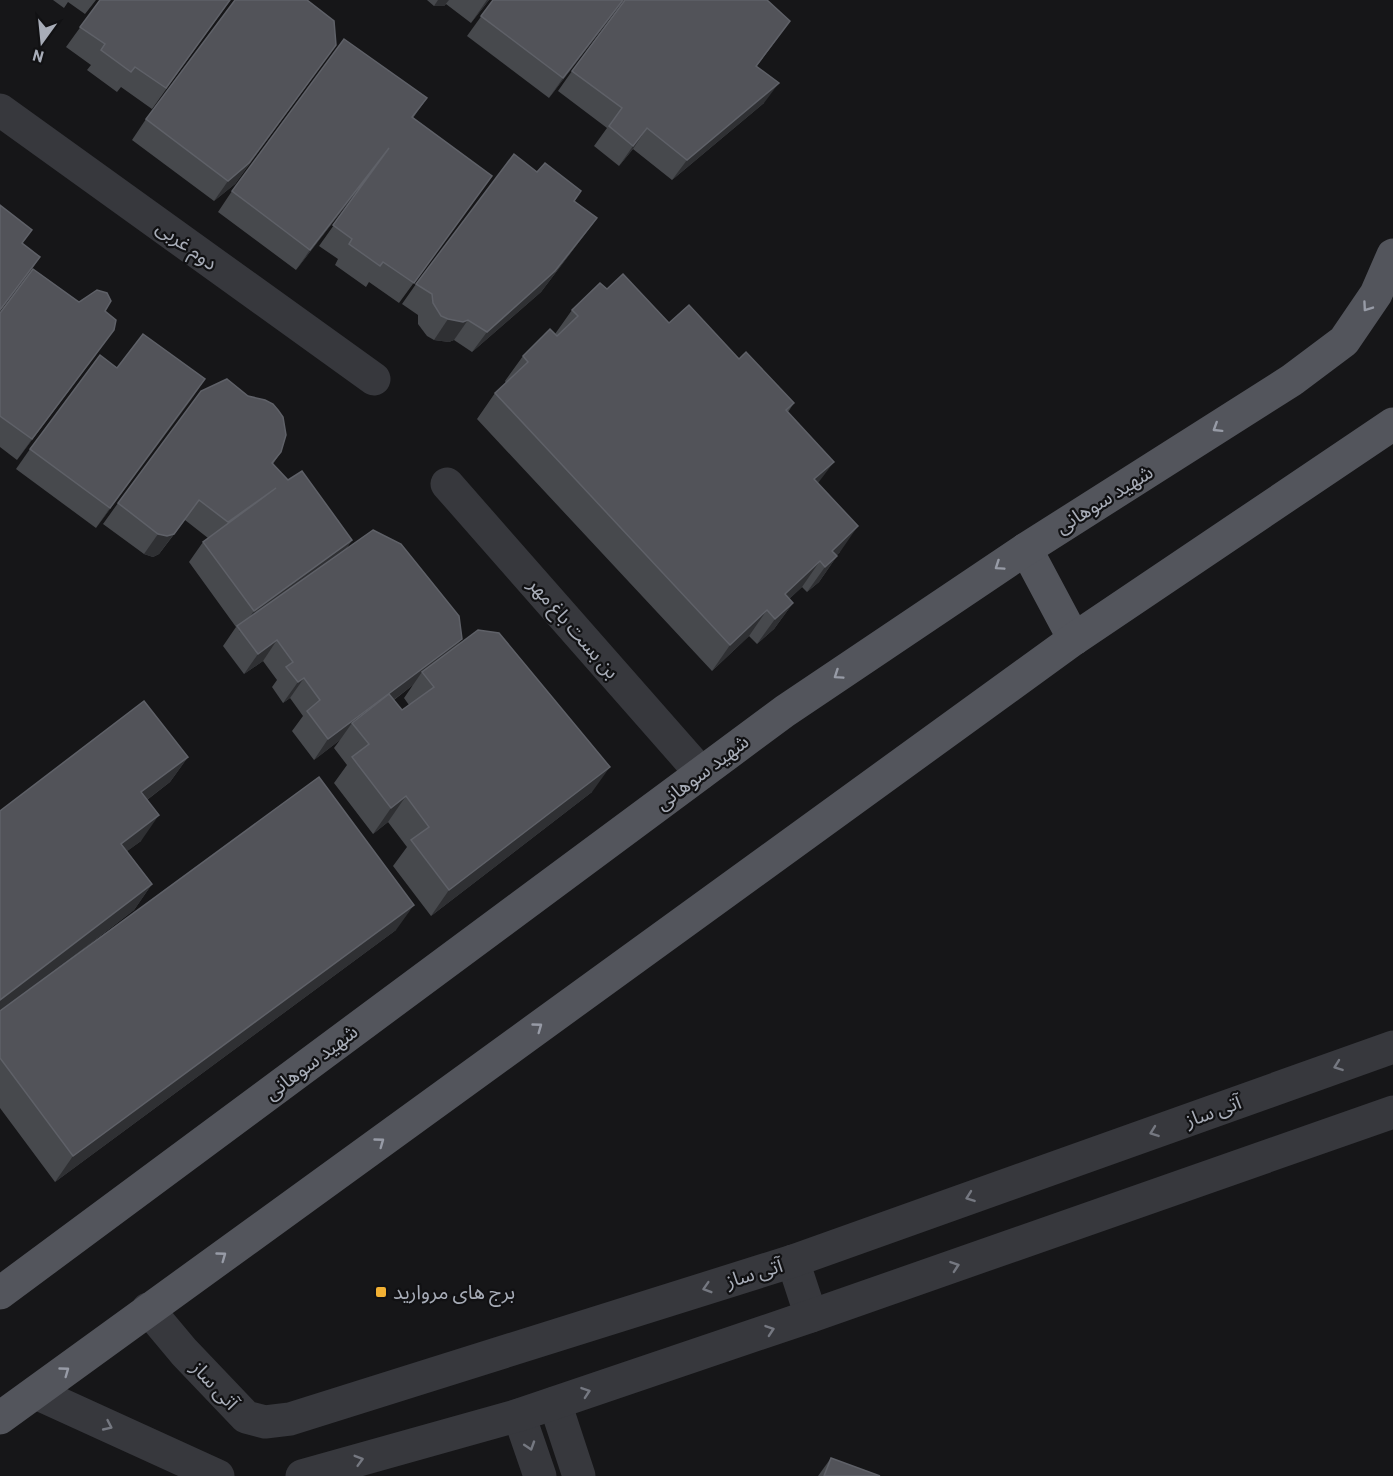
<svg xmlns="http://www.w3.org/2000/svg" width="1393" height="1476" viewBox="0 0 1393 1476" font-family="Barlow,'Noto Sans Arabic',sans-serif">
<style>
.lines{fill:none;stroke-linecap:round;stroke-linejoin:round}
.minor{stroke:#37383d;stroke-width:33}
.major{stroke:#53555c;stroke-width:33}
.wall{fill:#47494d;fill-rule:evenodd}
.shaded-wall{fill:#2f3033}
.building{fill:#525359;stroke:#5f6168;stroke-width:1.5}
.oneway{stroke:#979ba6}
.oneway2{stroke:#757881}
.poi-dot{fill:#f2b134;stroke:#111113;stroke-width:2}
.labels{text-anchor:middle;stroke-width:4.5;stroke-linejoin:round;paint-order:stroke}
.street-label{font-size:20px;fill:#a8adb8;stroke:#111113}
.poi-label{font-size:20px;fill:#a8adb8;stroke:#111113;text-anchor:start}
</style>
<rect width="100%" height="100%" fill="#161618"/>
<g class="lines">
<g class="minor">
<polyline points="0,110 374,379"/>
<polyline points="447,484 701,773"/>
<polyline points="793,1261 811,1316"/>
<polyline points="148,1309 184,1352 246,1417 265,1422 290,1419 793,1261 1393,1047"/>
<polyline points="36,1393 218,1476"/>
<polyline points="555,1403 579,1476"/>
<polyline points="519,1415 540,1476"/>
<polyline points="302,1476 519,1415 811,1316 1393,1112"/>
</g>
<g class="major">
<polyline points="1026,549 1074,639"/>
<polyline points="0,1293 785,711 1026,549 1292,380 1344,341 1376,294 1393,255"/>
<polyline points="0,1418 1074,639 1393,424"/>
</g>
</g>
<g class="wall">
<polygon points="53,0 96,0 85,14 68,2 64,8"/>
<polygon points="100,0 230,0 152,109 121,87 117,92 87,70 91,65 66,47"/>
<polygon points="427,0 489,0 471,23 446,4 444,6 434,6"/>
<polygon points="493,0 624,0 549,98 467,36"/>
<polygon points="790,21 757,66 764,103 672,180 633,149 619,166 594,146 607,128 558,91 572,71"/>
<polygon points="336,45 235,184 214,201 132,140 146,119"/>
<polygon points="427,98 413,118 492,176 399,303 369,282 366,287 335,265 338,259 319,246 371,173 296,270 218,212 232,191"/>
<polygon points="574,201 597,218 582,238 541,292 472,352 454,340 449,342 434,340 427,336 418,324 418,315 402,304 416,284"/>
<polygon points="607,289 669,323 739,359 794,403 788,412 818,484 840,552 836,556 837,556 819,582 807,592 802,587 789,599 793,603 774,629 757,644 749,636 712,671 477,419 495,393 506,383 505,381 523,356 555,334 572,310"/>
<polygon points="79,302 105,311 114,330 17,460 0,447 0,313"/>
<polygon points="205,379 96,528 16,469 30,449"/>
<path d="M281,452L273,464L288,480L352,540L346,549L458,645L592,792L431,916L393,866L407,847L388,822L373,834L334,783L347,765L334,748L340,740L314,760L292,731L303,716L290,698L283,703L272,687L277,680L263,661L244,674L223,646L236,627L189,562L203,542L208,538L185,520L159,554L153,557L144,554L103,524L118,503ZM413,685L404,698L409,705L402,710L394,700Z"/>
<polygon points="188,757 170,782 147,800 141,841 127,851 152,884 134,910 39,983 396,930 55,1182 0,1108 0,811"/>
<polygon points="831,1458 880,1476 818,1476"/>
</g>
<g class="shaded-wall">
<polygon points="438,0 449,0 444,6 434,6"/>
<polygon points="487,0 489,0 471,23"/>
<polygon points="623,0 624,0 549,98 563,78"/>
<polygon points="336,45 235,184 214,201 228,181"/>
<polygon points="779,83 764,103 672,180 687,160"/>
<polygon points="647,128 633,149 619,166 633,146"/>
<polygon points="389,148 375,168 296,270 310,250"/>
<polygon points="597,218 582,238 541,292 472,352 487,332"/>
<polygon points="40,257 26,278 0,311 0,310"/>
<polygon points="448,319 468,320 454,340 449,342 434,340"/>
<polygon points="114,330 99,350 17,460 32,439"/>
<polygon points="205,379 191,400 96,528 110,508"/>
<polygon points="834,462 815,487 814,479"/>
<polygon points="199,500 159,554 153,557 144,554 158,534"/>
<polygon points="858,526 840,552 825,566 832,551"/>
<polygon points="352,540 338,560 239,632 254,611"/>
<polygon points="837,556 819,582 807,592 825,567"/>
<polygon points="820,561 802,587 772,615 785,594"/>
<polygon points="793,603 774,629 757,644 775,619"/>
<polygon points="767,610 749,636 712,671 730,645"/>
<polygon points="462,639 448,659 422,672 413,685 356,728 352,723 340,740 314,760 328,739"/>
<polygon points="277,640 263,661 244,674 258,654"/>
<polygon points="304,678 290,698 283,703 298,682"/>
<polygon points="188,757 170,782 123,818 141,792"/>
<polygon points="610,767 592,792 431,916 449,890"/>
<polygon points="406,796 388,822 373,834 391,808"/>
<polygon points="159,815 141,841 103,869 121,844"/>
<polygon points="152,884 134,910 0,1012 0,1000"/>
<polygon points="414,905 396,930 55,1182 73,1156"/>
</g>
<g class="building">
<polygon points="100,0 230,0 166,88 135,67 131,72 101,50 105,44 80,27"/>
<polygon points="235,0 307,0 334,21 336,45 249,163 228,181 146,119"/>
<polygon points="493,0 623,0 563,78 481,16"/>
<polygon points="625,0 767,0 790,21 756,66 779,83 687,160 647,128 633,146 609,126 622,108 572,71"/>
<polygon points="344,39 427,98 412,117 492,176 414,283 383,262 380,266 349,244 352,239 333,225 389,148 310,250 232,191"/>
<polygon points="514,154 537,172 545,163 581,191 574,201 597,218 555,271 487,332 468,320 463,322 448,319 441,316 433,303 432,294 416,284"/>
<polygon points="0,205 32,230 22,243 40,257 0,310"/>
<polygon points="33,269 79,302 97,290 107,293 111,301 105,311 116,320 114,330 32,439 0,416 0,313"/>
<polygon points="623,274 669,323 689,305 739,359 746,352 794,403 786,410 834,462 814,479 858,526 832,551 837,556 825,567 820,561 785,594 793,603 775,619 767,610 730,645 495,393 528,362 523,356 550,329 557,336 578,316 572,310 600,283 607,289"/>
<polygon points="143,334 205,379 110,508 30,449 100,355 117,368"/>
<polygon points="227,379 248,396 265,400 273,404 278,410 283,417 286,435 281,452 272,463 288,480 302,471 352,540 254,611 203,542 276,488 228,522 199,500 174,534 167,536 158,534 118,503 201,391"/>
<polygon points="373,530 401,544 459,616 462,639 328,739 307,711 320,700 304,678 298,682 286,667 293,662 277,640 258,654 237,626"/>
<polygon points="478,630 499,633 610,767 449,890 411,840 429,827 406,796 391,808 352,757 369,744 352,723 389,694 402,710 434,687 422,672"/>
<polygon points="144,701 188,757 141,792 159,815 121,844 152,884 0,1000 0,811"/>
<polygon points="319,777 414,905 73,1156 0,1058 0,1011"/>
<polygon points="831,1458 880,1476 824,1476"/>
</g>
<defs><path id="oneway-chevron" d="M-2-3.5L2.5 0L-2 3.5" fill="none" stroke-width="1.6" stroke-linecap="round" stroke-linejoin="round" transform="scale(1.5)"/></defs>
<g class="oneway">
<use href="#oneway-chevron" transform="translate(1367 307) rotate(125)"/>
<use href="#oneway-chevron" transform="translate(1217 428) rotate(148)"/>
<use href="#oneway-chevron" transform="translate(999 566) rotate(146)"/>
<use href="#oneway-chevron" transform="translate(838 675) rotate(146)"/>
<use href="#oneway-chevron" transform="translate(538 1027) rotate(-36)"/>
<use href="#oneway-chevron" transform="translate(380 1142) rotate(-36)"/>
<use href="#oneway-chevron" transform="translate(222 1256) rotate(-36)"/>
<use href="#oneway-chevron" transform="translate(65 1371) rotate(-36)"/>
</g>
<g class="oneway2">
<use href="#oneway-chevron" transform="translate(1338 1066) rotate(160)"/>
<use href="#oneway-chevron" transform="translate(1154 1132) rotate(160)"/>
<use href="#oneway-chevron" transform="translate(970 1197) rotate(160)"/>
<use href="#oneway-chevron" transform="translate(955 1266) rotate(-19)"/>
<use href="#oneway-chevron" transform="translate(707 1288) rotate(163)"/>
<use href="#oneway-chevron" transform="translate(770 1330) rotate(-19)"/>
<use href="#oneway-chevron" transform="translate(586 1392) rotate(-19)"/>
<use href="#oneway-chevron" transform="translate(108 1426) rotate(25)"/>
<use href="#oneway-chevron" transform="translate(530 1446) rotate(72)"/>
<use href="#oneway-chevron" transform="translate(359 1460) rotate(-16)"/>
</g>
<rect class="poi-dot" x="375" y="1286" width="12" height="12" rx="3"/>
<g class="labels">
<g class="street-label">
<text transform="translate(187 245) rotate(36)" y="7">دوم غربی</text>
<text transform="translate(1104 499) rotate(-32)" y="7">شهید سوهانی</text>
<text transform="translate(574 628) rotate(49)" y="7">بن بست باغ مهر</text>
<text transform="translate(702 772) rotate(-37)" y="7">شهید سوهانی</text>
<text transform="translate(311 1062) rotate(-37)" y="7">شهید سوهانی</text>
<text transform="translate(1213 1111) rotate(-20)" y="7">آتی ساز</text>
<text transform="translate(754 1273) rotate(-17)" y="7">آتی ساز</text>
<text transform="translate(215 1385) rotate(47)" y="7">آتی ساز</text>
</g>
<g class="poi-label">
<text x="393" y="1299">برج های مروارید</text>
</g>
</g>
<g transform="translate(42 42) rotate(195)" stroke="#111113" stroke-width="4.5" paint-order="stroke">
<path d="M0-4.5L10 22L0 15L-10 22Z" fill="#a8adb8"/>
<text y="-9" font-size="16" font-weight="bold" text-anchor="middle" fill="#a8adb8">N</text>
</g>
</svg>
